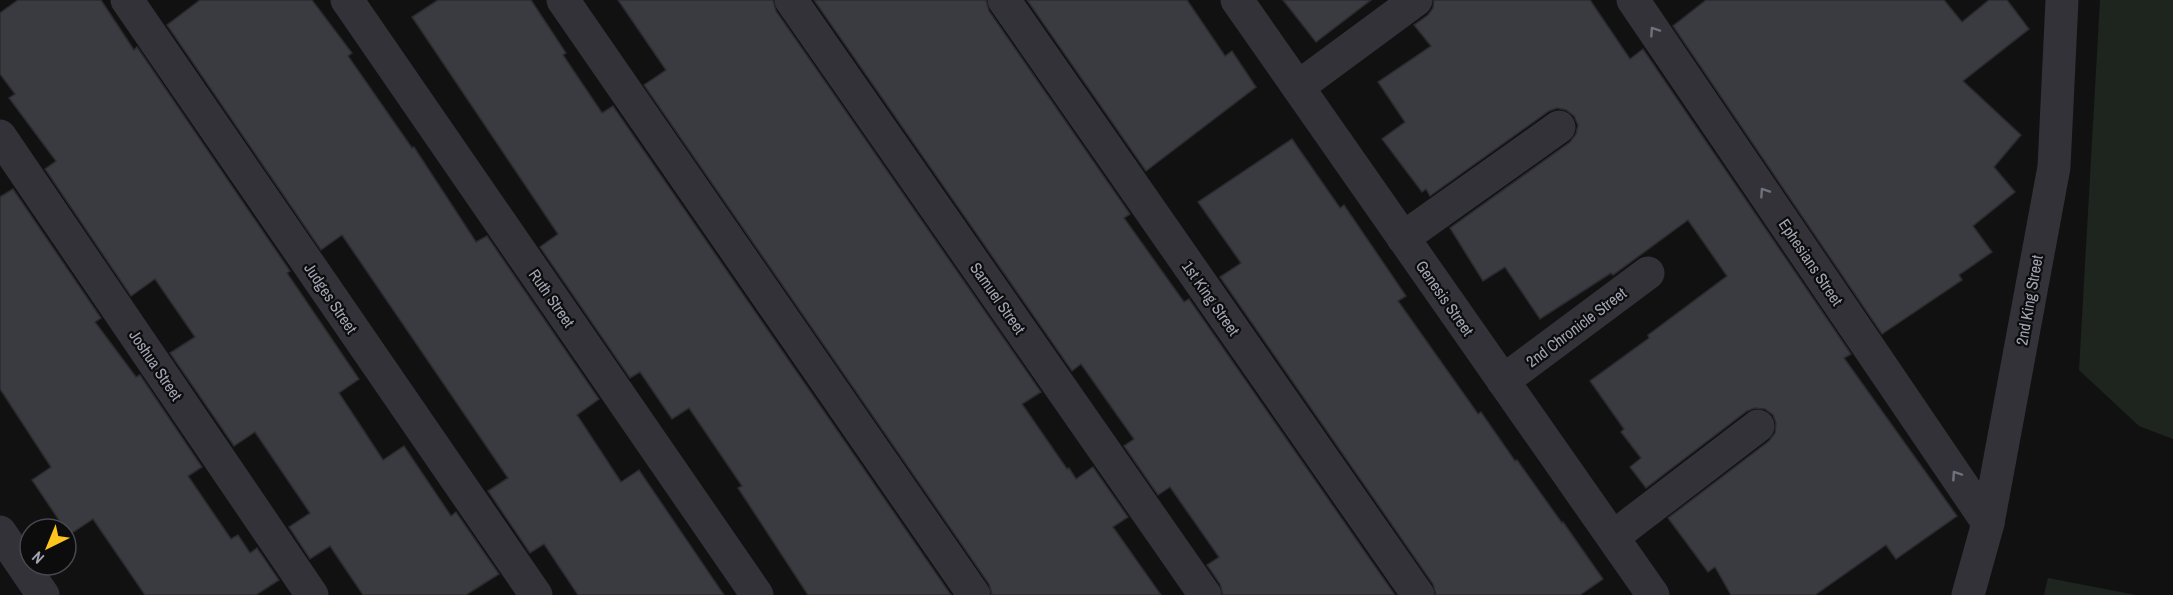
<svg xmlns="http://www.w3.org/2000/svg" width="2173" height="595" viewBox="0 0 2173 595" font-family="'Archivo Narrow',sans-serif">
<style>
.green{fill:#1d251e}
.building{fill:#3a3b40;stroke:#2b2b2f;stroke-width:1.5}
.lines{fill:none;stroke-linecap:round;stroke-linejoin:round}
.minor{stroke:#323238;stroke-width:33}
.oneway{stroke:#6f717c}
.labels{text-anchor:middle;stroke-width:4.5;stroke-linejoin:round;paint-order:stroke}
.street-label{font-size:16px;fill:#a1a5b4;stroke:#0c0c0d}
</style>
<rect width="100%" height="100%" fill="#111112"/>
<g class="green">
<polygon points="2100,0 2173,0 2173,439 2139,426 2079,370"/>
<polygon points="2048,578 2136,595 2044,595"/>
</g>
<g class="building">
<polygon points="18,0 101,0 134,50 137,47 290,271 287,273 359,379 339,393 383,460 404,446 451,516 456,512 499,574 466,595 363,595 330,546 310,559 289,527 310,513 255,432 234,446 170,353 195,337 155,279 131,296 45,169 56,161 9,98 15,94 0,74 0,13"/>
<polygon points="200,0 312,0 352,53 348,56 412,148 414,147 476,242 487,236 599,399 577,415 621,482 639,470 724,595 578,595 544,544 530,553 488,491 508,478 342,235 321,250 167,25"/>
<polygon points="438,0 531,0 566,53 563,55 602,113 613,106 951,595 808,595 738,488 742,486 689,408 672,419 640,372 630,378 540,247 558,234 412,17"/>
<polygon points="618,0 773,0 776,11 1041,392 1022,404 1067,469 1069,468 1076,479 1093,467 1128,517 1113,527 1161,595 992,595 989,584 644,85 666,70"/>
<polygon points="814,0 986,0 989,11 1130,214 1124,218 1184,302 1189,299 1395,595 1223,595 1220,584 1207,565 1219,557 1170,487 1158,495 1124,446 1134,439 1081,364 1072,371"/>
<polygon points="1027,0 1187,0 1225,56 1232,51 1256,87 1146,171"/>
<polygon points="1283,0 1371,0 1316,42"/>
<polygon points="1434,0 1590,0 1630,59 1643,49 1851,354 1844,358 1957,516 1896,559 1886,545 1815,595 1731,595 1715,567 1708,572 1668,518 1769,441 1775,433 1776,423 1773,415 1765,409 1755,408 1747,411 1646,488 1630,467 1641,458 1621,432 1624,429 1590,381 1649,338 1648,335 1727,276 1688,220 1613,275 1611,273 1540,319 1505,267 1483,281 1450,228 1570,142 1576,134 1578,125 1574,116 1566,110 1557,108 1549,111 1430,196 1426,189 1422,192 1382,139 1405,122 1378,82 1431,46 1414,25 1428,15 1433,8"/>
<polygon points="1706,0 1944,0 1962,22 1989,0 2007,0 2029,29 1963,81 2021,135 1994,167 2015,192 1973,226 1992,252 1959,275 1962,280 1882,334 1673,26"/>
<polygon points="1292,139 1340,208 1344,205 1406,296 1398,301 1478,414 1481,412 1515,461 1517,460 1562,523 1563,522 1603,579 1580,595 1436,595 1433,584 1220,277 1241,263 1198,202"/>
<polygon points="13,189 101,318 95,322 136,377 140,375 202,467 188,476 231,539 238,535 250,553 257,548 279,580 256,595 145,595 93,519 69,535 32,480 51,467 0,389 0,197"/>
</g>
<g class="lines">
<g class="minor">
<polyline points="127,0 536,595"/>
<polyline points="347,0 757,595"/>
<polyline points="563,0 974,595"/>
<polyline points="791,0 1205,595"/>
<polyline points="1004,0 1418,595"/>
<polyline points="1237,0 1653,595"/>
<polyline points="1633,0 1988,523"/>
<polyline points="1298,87 1416,0"/>
<polyline points="0,136 312,595"/>
<polyline points="1403,238 1559,127"/>
<polyline points="1503,381 1648,273"/>
<polyline points="0,532 43,595"/>
<polyline points="1613,537 1758,426"/>
<polyline points="1968,595 1988,523 2054,167 2062,0"/>
</g>
</g>
<defs><path id="oneway-chevron" d="M-2-3.5L2.5 0L-2 3.5" fill="none" stroke-width="1.6" stroke-linecap="round" stroke-linejoin="round" transform="scale(1.5)"/></defs>
<g class="oneway">
<use href="#oneway-chevron" transform="translate(1654 31) rotate(-124)"/>
<use href="#oneway-chevron" transform="translate(1764 192) rotate(-124)"/>
<use href="#oneway-chevron" transform="translate(1956 475) rotate(-124)"/>
</g>
<g class="labels">
<g class="street-label">
<text transform="translate(1811 262) rotate(56)" y="6">Ephesians Street</text>
<text transform="translate(331 298) rotate(56)" y="6">Judges Street</text>
<text transform="translate(552 298) rotate(55)" y="6">Ruth Street</text>
<text transform="translate(998 298) rotate(55)" y="6">Samuel Street</text>
<text transform="translate(1211 298) rotate(55)" y="6">1st King Street</text>
<text transform="translate(1445 298) rotate(55)" y="6">Genesis Street</text>
<text transform="translate(2029 300) rotate(-80)" y="6">2nd King Street</text>
<text transform="translate(1576 327) rotate(-37)" y="6">2nd Chronicle Street</text>
<text transform="translate(156 365) rotate(56)" y="6">Joshua Street</text>
</g>
</g>
<g transform="translate(48 547) rotate(223)"><circle r="28" fill="#0c0c0d" stroke="#484950" stroke-width="1.5"/>
<path d="M0-4.5L10 22L0 15L-10 22Z" fill="#ffc51d"/>
<text y="-9" font-size="16" font-weight="bold" text-anchor="middle" fill="#a1a5b4">N</text>
</g>
</svg>
